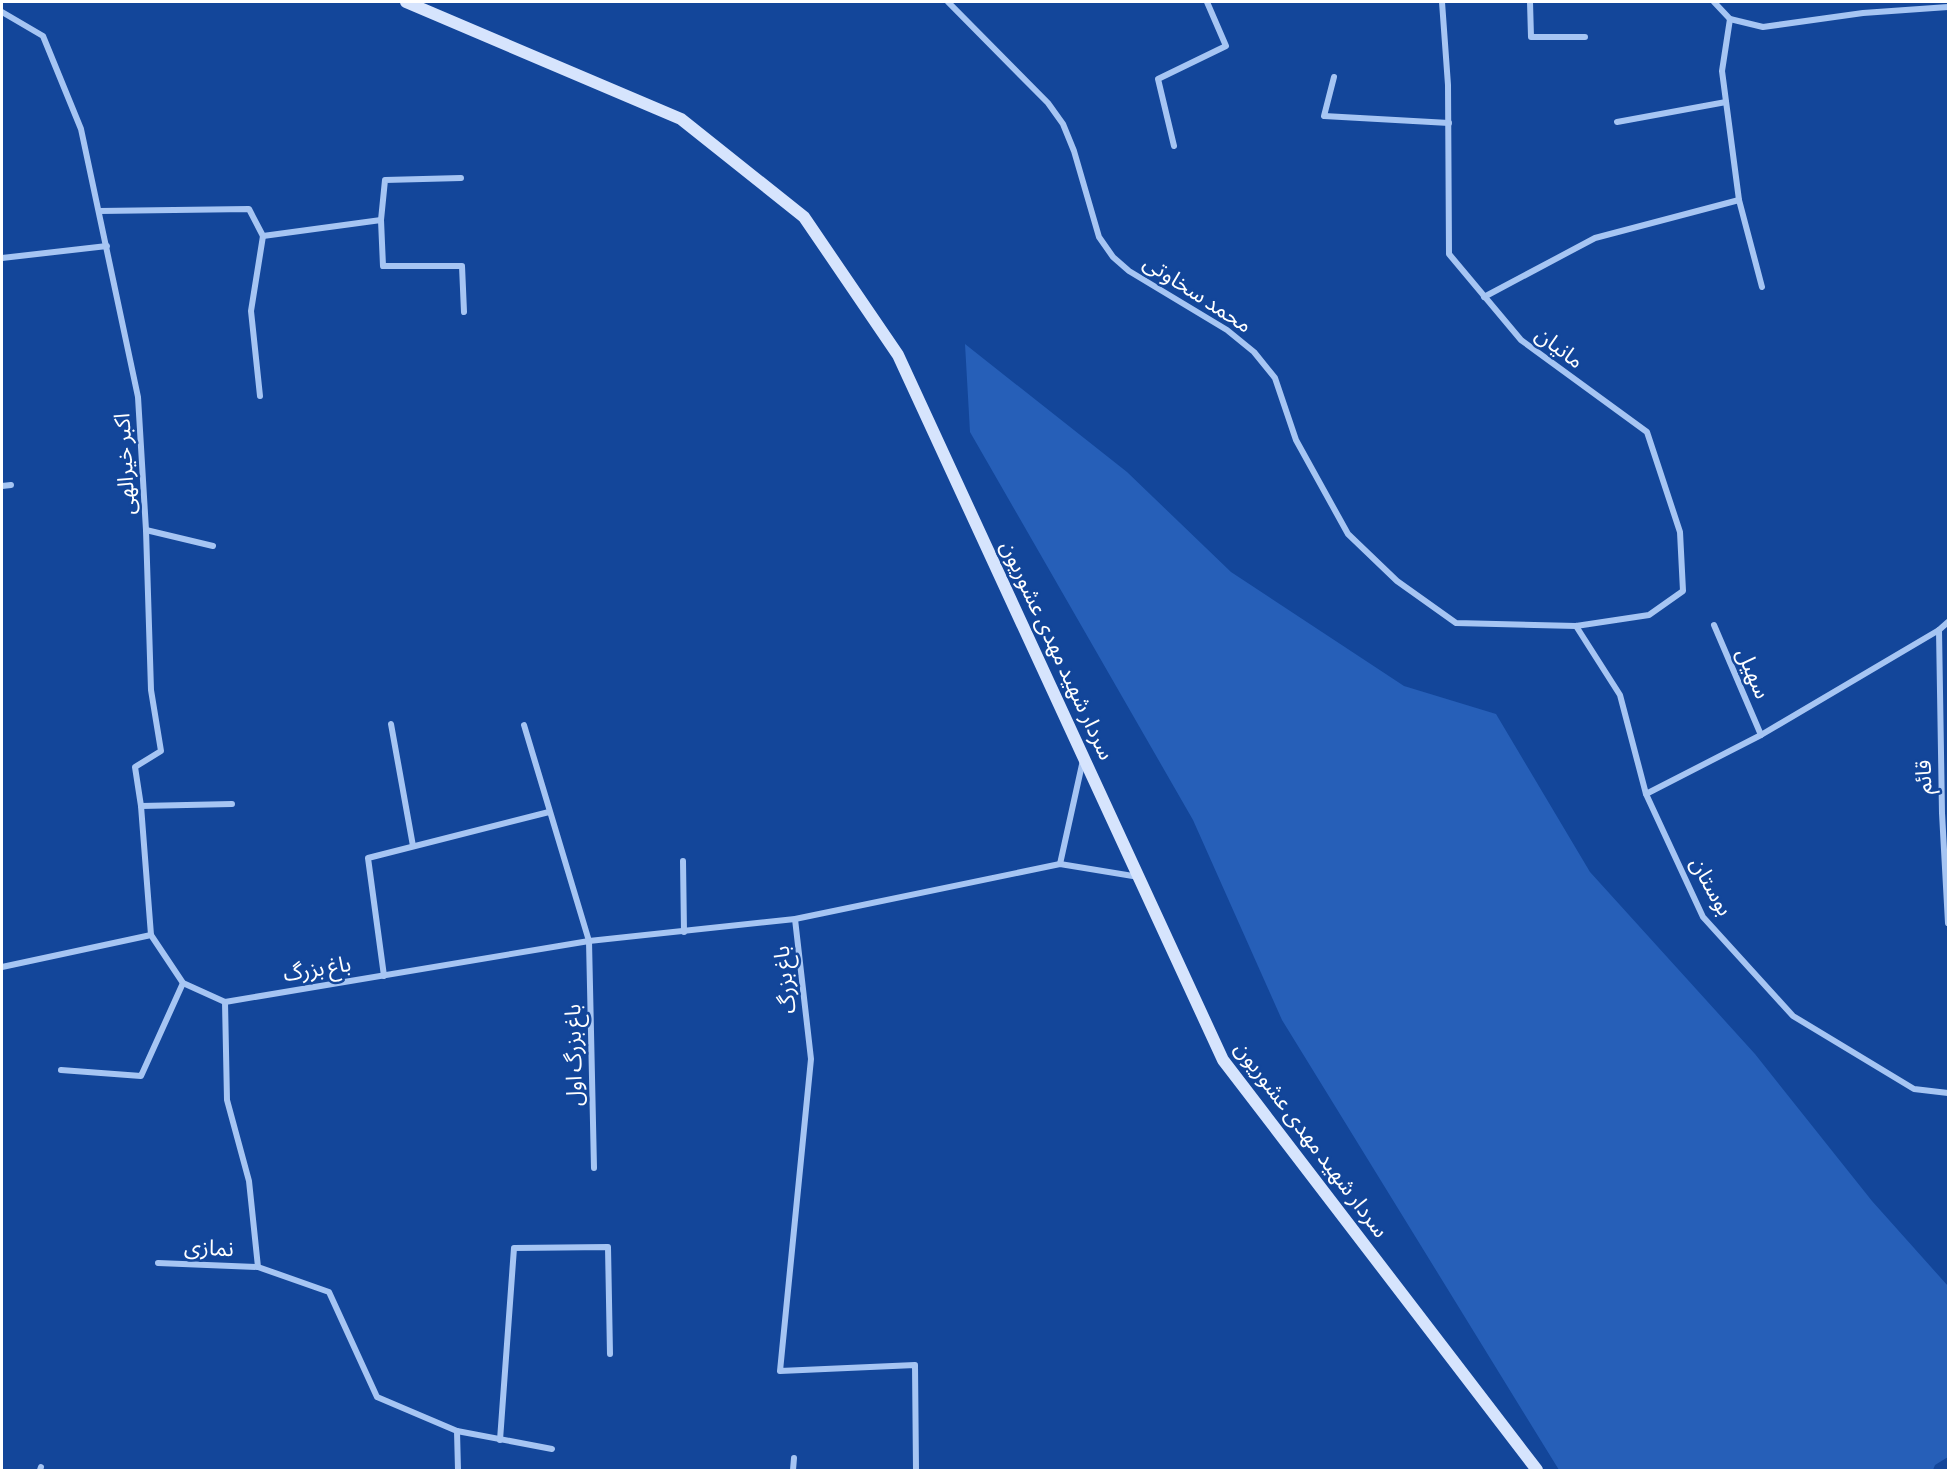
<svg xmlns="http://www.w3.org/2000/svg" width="1950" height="1472" viewBox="0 0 1950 1472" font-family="'Alegreya Sans','Noto Sans Arabic',sans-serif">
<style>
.green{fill:#265fb8}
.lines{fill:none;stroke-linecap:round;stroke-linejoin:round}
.street{stroke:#a6c5f3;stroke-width:6}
.secondary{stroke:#d6e4fd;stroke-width:12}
.labels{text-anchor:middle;stroke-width:5;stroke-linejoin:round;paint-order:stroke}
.street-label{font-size:22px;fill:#fff;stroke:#13469a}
</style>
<rect width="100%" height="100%" fill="#13469a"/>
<polygon class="green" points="965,344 1127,472 1231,572 1404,686 1496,714 1590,872 1755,1054 1872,1201 1948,1286 1948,1457 1935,1465 1933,1470 1559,1470 1282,1020 1193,820 970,432"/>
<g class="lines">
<g class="street">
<polyline points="948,2 1048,103 1063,124 1074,151 1099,237 1113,257 1129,271 1227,330 1254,352 1275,378 1296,440 1348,534 1397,581 1456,623 1576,626 1649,615 1683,591 1680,532 1647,432 1521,340 1449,254 1448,85 1442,2"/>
<polyline points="1530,2 1531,37 1585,37"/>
<polyline points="1714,2 1730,19 1763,27 1863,13 1948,7"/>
<polyline points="2,12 43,36 81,129 138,397 146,530 151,690 161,751 135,767 141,806 151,935"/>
<polyline points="1730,19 1722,71 1739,200 1762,287"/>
<polyline points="1334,77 1324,116 1449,123"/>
<polyline points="1617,122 1726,102"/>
<polyline points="1174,146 1158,79 1226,46 1207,2"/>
<polyline points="461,178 385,180 381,220 383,266 462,266 464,312"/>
<polyline points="99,211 249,209 263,236 381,220"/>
<polyline points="2,258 107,246"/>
<polyline points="1484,297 1595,238 1739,200"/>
<polyline points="260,396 251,311 263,236"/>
<polyline points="2,486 11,485"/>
<polyline points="146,530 213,546"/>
<polyline points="1714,625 1761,735"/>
<polyline points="1576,626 1620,695 1646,794 1703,917 1793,1016 1914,1089 1948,1093"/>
<polyline points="1939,630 1942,813 1948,923"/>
<polyline points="391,724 413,846"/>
<polyline points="524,725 589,941 594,1168"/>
<polyline points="1646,794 1761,735 1939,630 1948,622"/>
<polyline points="141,806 232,804"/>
<polyline points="683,861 684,932"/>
<polyline points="1060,864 1083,760"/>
<polyline points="795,919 811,1059 780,1371 915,1365 916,1470"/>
<polyline points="2,967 151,935 183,983 225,1002 227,1100 249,1181 258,1267 329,1292 377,1397 457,1431 458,1470"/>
<polyline points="384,976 368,858 549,812"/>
<polyline points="225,1002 589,941 795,919 1060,864 1139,877"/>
<polyline points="61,1070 141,1076 183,983"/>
<polyline points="158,1263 258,1267"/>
<polyline points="457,1431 552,1449"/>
<polyline points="500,1440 514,1248 608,1247 610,1354"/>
<polyline points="40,1470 41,1467"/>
<polyline points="793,1470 794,1458"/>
</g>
<polyline class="secondary" points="406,2 681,119 804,217 898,355 1223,1060 1537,1470"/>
</g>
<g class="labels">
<g class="street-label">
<text transform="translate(1198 293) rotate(33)" y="8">محمد سخاوتی</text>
<text transform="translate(1560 347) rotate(37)" y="8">مانیان</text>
<text transform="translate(124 464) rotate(-93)" y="8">اکبر خیرالهی</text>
<text transform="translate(1058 650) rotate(65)" y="8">سردار شهید مهدی عشوریون</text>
<text transform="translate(1754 673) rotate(67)" y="8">سهیل</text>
<text transform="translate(1923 777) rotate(-91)" y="8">قائم</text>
<text transform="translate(1712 886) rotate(61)" y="8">بوستان</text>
<text transform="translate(317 968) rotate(-9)" y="8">باغ بزرگ</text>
<text transform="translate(784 980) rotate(-96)" y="8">باغ بزرگ</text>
<text transform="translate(573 1055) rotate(-91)" y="8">باغ بزرگ اول</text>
<text transform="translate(1312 1139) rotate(53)" y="8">سردار شهید مهدی عشوریون</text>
<text transform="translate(209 1247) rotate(3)" y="8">نمازی</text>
</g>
</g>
<rect width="1950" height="1472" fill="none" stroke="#ffffff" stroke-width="6"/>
</svg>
